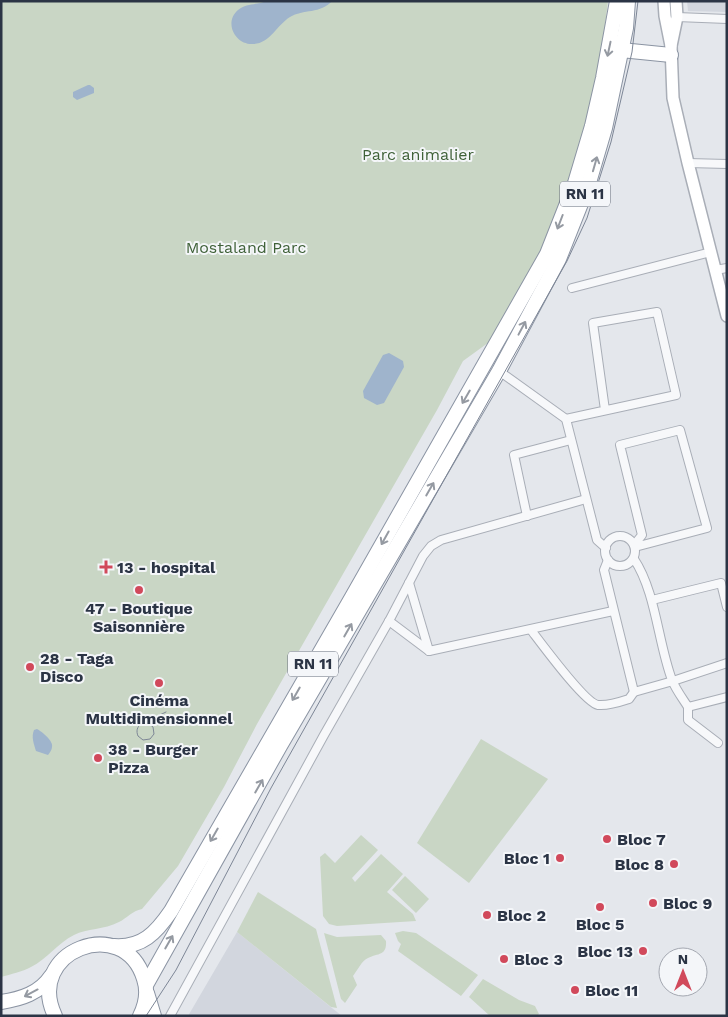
<svg xmlns="http://www.w3.org/2000/svg" width="728" height="1017" viewBox="0 0 728 1017" font-family="'Work Sans',sans-serif">
<style>
.built{fill:#d2d6de}
.green{fill:#c9d6c5}
.water{fill:#9fb4cc}
.lines{fill:none;stroke-linecap:round;stroke-linejoin:round}
.street-casing{stroke:#a9aeb7;stroke-width:10}
.secondary-casing{stroke:#a9aeb7;stroke-width:14}
.highway-casing{stroke:#8b94a3;stroke-width:16}
.street{stroke:#f7f8fa;stroke-width:8}
.secondary{stroke:#fff;stroke-width:11}
.highway{stroke:#fff;stroke-width:14}
.tram{stroke:#7d8696;stroke-width:1}
.oneway{stroke:#959aa2}
.poi-dot{fill:#d1495b;stroke:#f4f6f9;stroke-width:2}
.labels{text-anchor:middle;stroke-width:4;stroke-linejoin:round;paint-order:stroke}
.shield{fill:#f4f6f9;stroke:#676e7b;stroke-width:1}
.shield-label{font-size:15px;font-weight:bold;fill:#2b3445}
.park-label{font-size:16px;fill:#3f6138;stroke:#f4f6f9}
.poi-label{font-size:16px;font-weight:bold;fill:#2b3445;stroke:#f4f6f9;text-anchor:start}
</style>
<rect width="100%" height="100%" fill="#e4e7ec"/>
<g class="built">
<polygon points="687,1 727,1 727,12 688,11"/>
<polygon points="237,932 342,1016 188,1016"/>
</g>
<g class="green">
<path d="M1,1H608L603,43L589,114L566,196L543,252L492,340L463,361L437,410L257,724L224,787L178,866L142,909C132,911 127,918 119,922C104,930 87,928 74,935C58,943 47,959 31,967C22,972 11,974 1,977Z"/>
<polygon points="481,739 548,779 469,883 417,843"/>
<polygon points="361,835 378,850 352,878 355,882 381,854 403,874 387,892 413,914 416,921 337,926 329,924 323,916 320,857 325,853 335,863"/>
<polygon points="405,876 429,899 416,913 392,890"/>
<polygon points="258,892 316,929 337,1008 331,1007 237,932"/>
<polygon points="403,931 416,933 478,975 461,996 398,951 401,944 398,941 395,933"/>
<path d="M324,933L337,937L381,935L386,941C387,956 378,953 368,958C362,960 357,971 353,976L357,985L345,1003L341,999Z"/>
<polygon points="483,979 519,1000 535,1006 539,1014 537,1016 490,1016 469,997"/>
</g>
<g class="water">
<path d="M267,1H332C321,14 303,9 290,17C277,25 270,43 254,44C236,46 223,23 238,10C247,3 257,5 267,1Z"/>
<polygon points="88,85 90,85 94,88 94,93 77,100 73,97 73,92"/>
<polygon points="389,353 403,361 404,367 384,403 377,405 364,398 363,391 383,355"/>
<path d="M37,729C41,731 54,741 52,747C52,750 50,752 48,755L36,751C34,744 31,737 34,730Z"/>
</g>
<g class="lines">
<g class="street-casing">
<g id="street">
<polyline points="677,17 727,19"/>
<polyline points="688,163 727,164"/>
<polyline points="715,270 727,268"/>
<polyline points="572,288 711,252"/>
<polyline points="499,371 566,419 597,540 606,548"/>
<polyline points="566,419 676,395 657,312 593,323 605,410"/>
<polyline points="527,516 514,455 571,440"/>
<circle cx="620" cy="551" r="15"/>
<polyline points="634,545 642,535 620,445 680,430 707,528 635,547"/>
<path d="M634,559C656,592 658,643 672,680C676,690 683,699 688,707L727,697"/>
<polyline points="608,560 604,570 634,692 673,681 727,663"/>
<polyline points="409,583 429,651"/>
<polyline points="652,600 721,583 727,607"/>
<polyline points="389,621 429,651 613,611"/>
<path d="M531,630C541,643 585,703 598,705C609,706 620,702 629,699L634,692"/>
<polyline points="688,707 688,720 718,743"/>
<polyline points="170,1016 324,735 389,621 423,556 431,546 441,540 586,499"/>
</g>
</g>
<g class="secondary-casing">
<g id="secondary">
<polyline points="664,1 665,16 671,46 677,17 676,1"/>
<polyline points="671,46 673,98 688,163 727,316"/>
</g>
</g>
<g class="highway-casing">
<g id="highway">
<polyline points="621,50 671,55"/>
<path d="M114,946C142,948 156,933 171,911L352,597L547,254L575,183L592,126L603,78L617,1"/>
<polyline points="146,985 280,746 499,371 559,259 588,186 605,128 626,28 628,1"/>
<polyline points="147,993 154,1016"/>
<path d="M1,1002C21,999 40,993 51,976"/>
<path d="M55,1016C24,951 124,913 144,979C148,991 146,1004 140,1016"/>
</g>
</g>
<use href="#street" class="street"/>
<use href="#secondary" class="secondary"/>
<use href="#highway" class="highway"/>
<g class="tram">
<path d="M141,724L148,723L153,727L154,734L150,739L143,740L138,736C136,731 137,727 141,724L166,712"/>
<polyline points="146,1016 176,970 271,788 567,261 587,218 611,142 632,52 638,1"/>
</g>
</g>
<defs><path id="oneway-shaft" d="M-6 0H5M1.5-3L5.5 0L1.5 3" fill="none" stroke-width="1.6" stroke-linecap="round" stroke-linejoin="round" transform="scale(1.25)"/></defs>
<g class="oneway">
<use href="#oneway-shaft" transform="translate(609 49) rotate(102)"/>
<use href="#oneway-shaft" transform="translate(595 164) rotate(-74)"/>
<use href="#oneway-shaft" transform="translate(560 222) rotate(111)"/>
<use href="#oneway-shaft" transform="translate(522 328) rotate(-62)"/>
<use href="#oneway-shaft" transform="translate(466 397) rotate(120)"/>
<use href="#oneway-shaft" transform="translate(430 489) rotate(-60)"/>
<use href="#oneway-shaft" transform="translate(385 538) rotate(119)"/>
<use href="#oneway-shaft" transform="translate(348 630) rotate(-60)"/>
<use href="#oneway-shaft" transform="translate(296 694) rotate(120)"/>
<use href="#oneway-shaft" transform="translate(259 786) rotate(-60)"/>
<use href="#oneway-shaft" transform="translate(214 835) rotate(120)"/>
<use href="#oneway-shaft" transform="translate(169 942) rotate(-60)"/>
<use href="#oneway-shaft" transform="translate(31 993) rotate(152)"/>
</g>
<g class="poi-dot">
<path d="M103.5 559.5h5v5h5v5h-5v5h-5v-5h-5v-5h5z"/>
<circle cx="139" cy="590" r="5"/>
<circle cx="30" cy="667" r="5"/>
<circle cx="159" cy="683" r="5"/>
<circle cx="98" cy="758" r="5"/>
<circle cx="607" cy="839" r="5"/>
<circle cx="560" cy="858" r="5"/>
<circle cx="674" cy="864" r="5"/>
<circle cx="653" cy="903" r="5"/>
<circle cx="600" cy="907" r="5"/>
<circle cx="487" cy="915" r="5"/>
<circle cx="643" cy="951" r="5"/>
<circle cx="504" cy="959" r="5"/>
<circle cx="575" cy="990" r="5"/>
</g>
<g class="labels">
<g class="shield">
<rect x="560" y="181.5" width="50" height="25" rx="4"/>
<rect x="288" y="651.5" width="50" height="25" rx="4"/>
</g>
<g class="shield-label">
<text x="585" y="199">RN 11</text>
<text x="313" y="669">RN 11</text>
</g>
<g class="park-label">
<text x="418" y="160">Parc animalier</text>
<text x="246" y="253">Mostaland Parc</text>
</g>
<g class="poi-label">
<text x="117" y="573">13 - hospital</text>
<text x="139" y="614" text-anchor="middle">47 - Boutique<tspan x="139" dy="18">Saisonnière</tspan></text>
<text x="40" y="664">28 - Taga<tspan x="40" dy="18">Disco</tspan></text>
<text x="159" y="706" text-anchor="middle">Cinéma<tspan x="159" dy="18">Multidimensionnel</tspan></text>
<text x="108" y="755">38 - Burger<tspan x="108" dy="18">Pizza</tspan></text>
<text x="617" y="845">Bloc 7</text>
<text x="550" y="864" text-anchor="end">Bloc 1</text>
<text x="664" y="870" text-anchor="end">Bloc 8</text>
<text x="663" y="909">Bloc 9</text>
<text x="497" y="921">Bloc 2</text>
<text x="600" y="930" text-anchor="middle">Bloc 5</text>
<text x="633" y="957" text-anchor="end">Bloc 13</text>
<text x="514" y="965">Bloc 3</text>
<text x="585" y="996">Bloc 11</text>
</g>
</g>
<rect width="728" height="1017" fill="none" stroke="#2b3445" stroke-width="5"/>
<g transform="translate(683 972)"><circle r="24" fill="#f4f6f9" stroke="#a4a8b1"/>
<path d="M0-4L9 19L0 12L-9 19Z" fill="#d1495b"/>
<text y="-8" font-size="14" font-weight="bold" text-anchor="middle" fill="#2b3445">N</text>
</g>
</svg>
